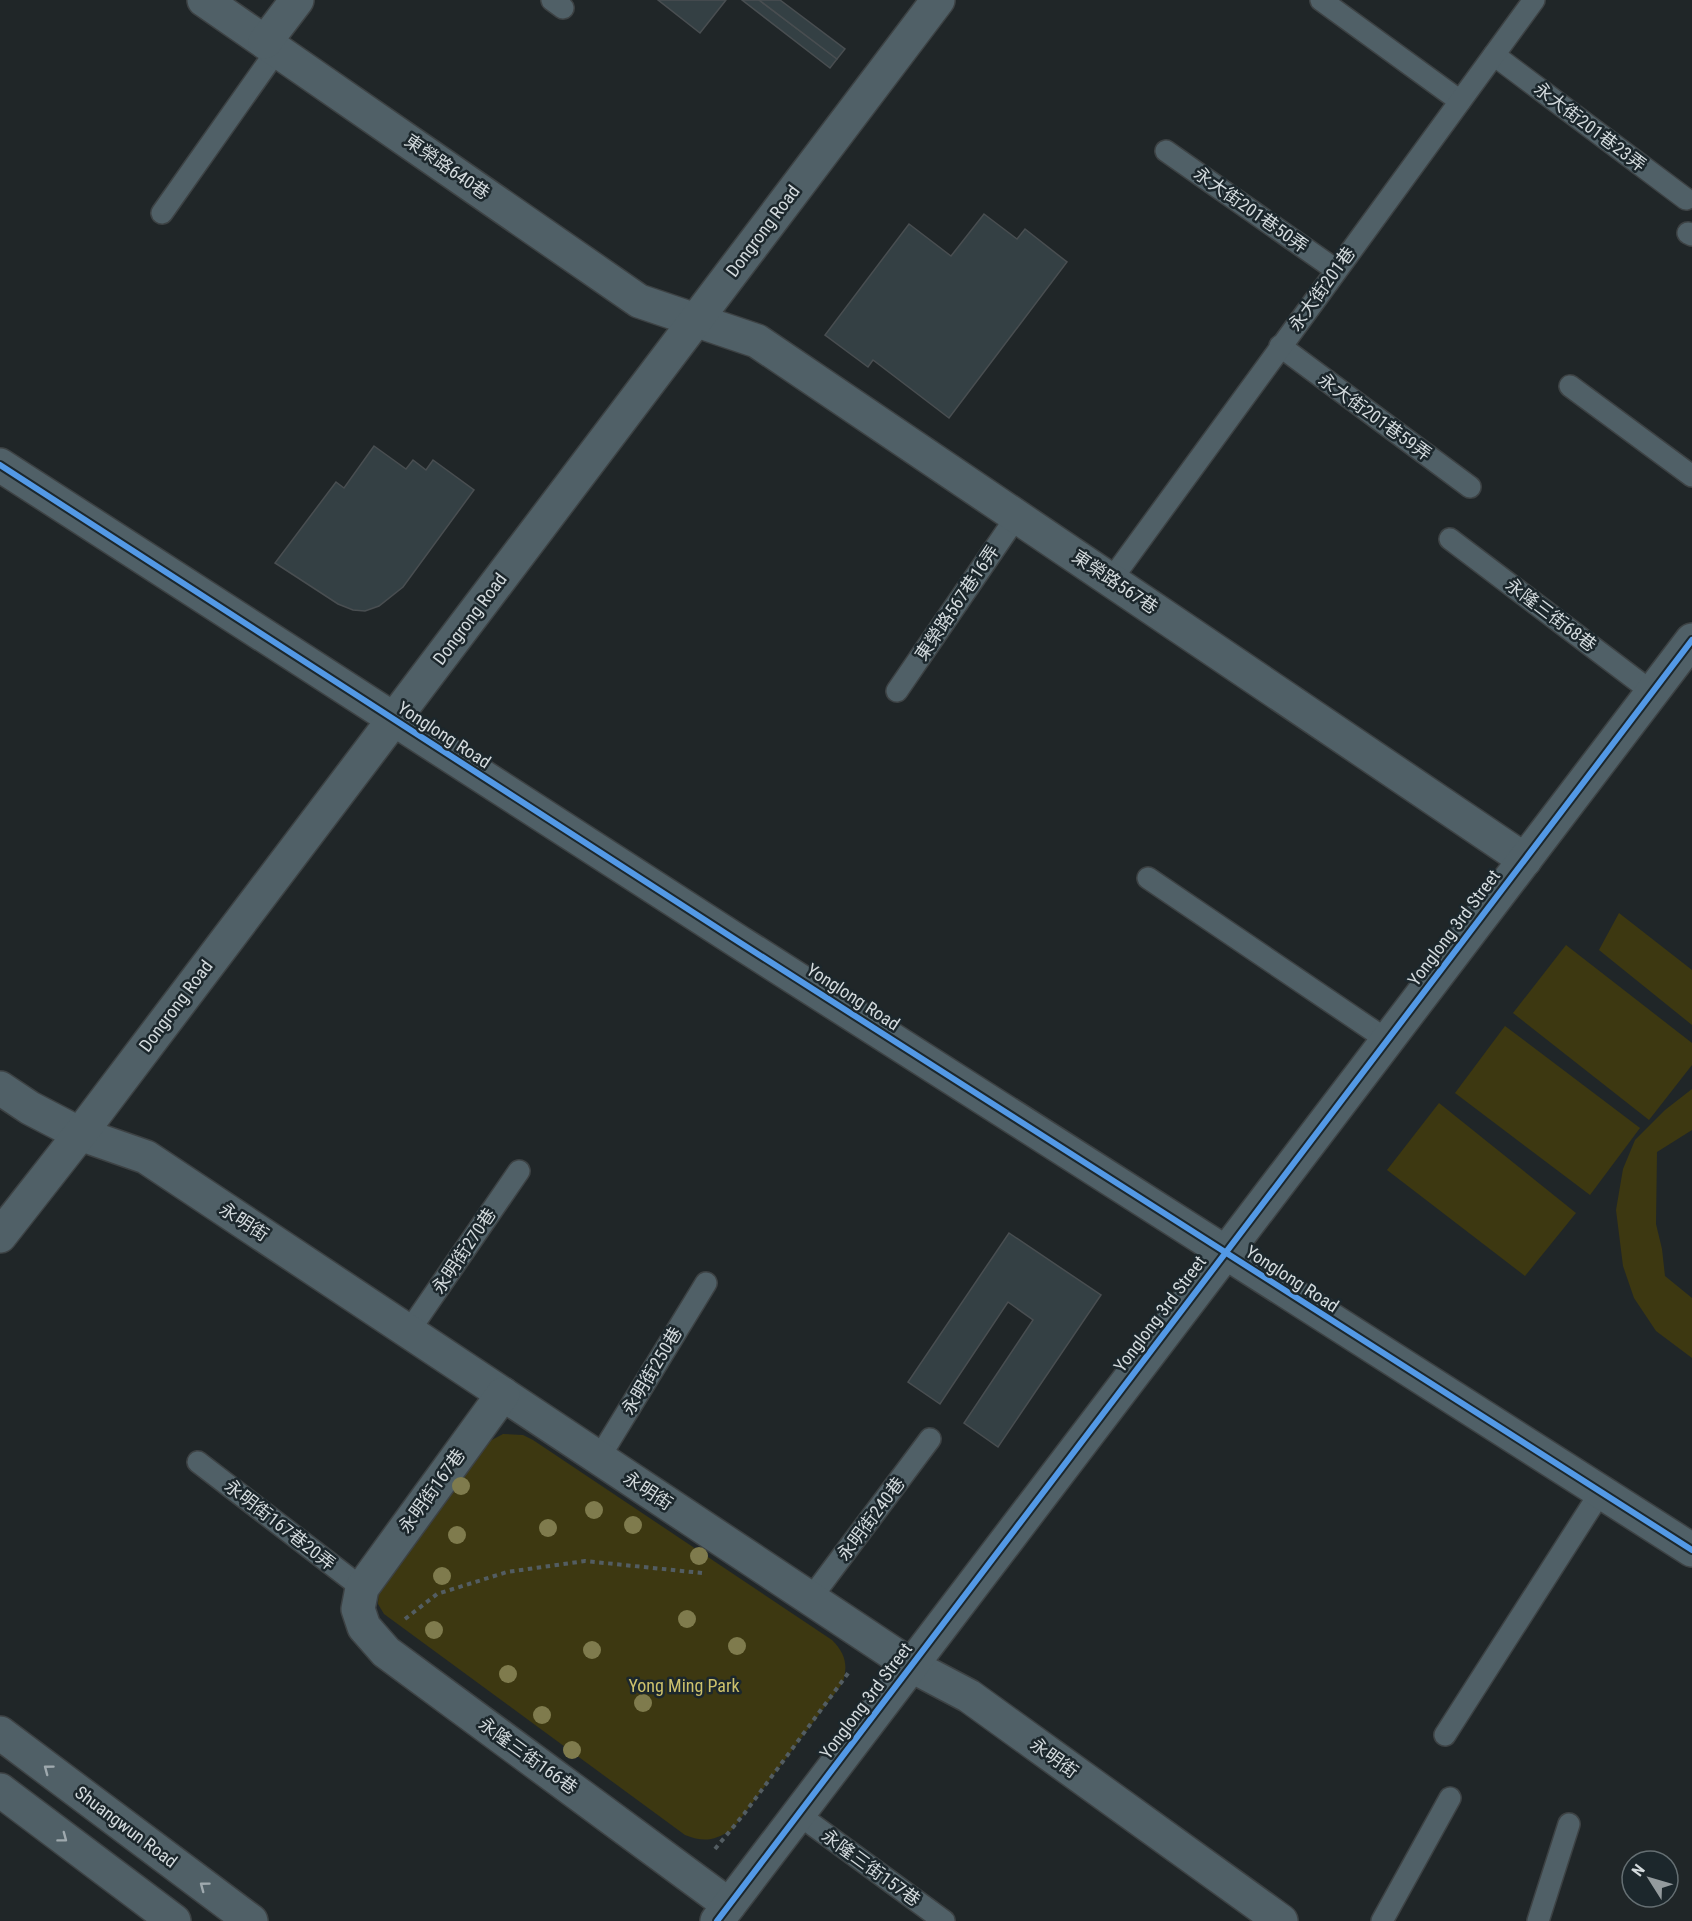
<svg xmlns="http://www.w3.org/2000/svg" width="1692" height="1921" viewBox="0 0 1692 1921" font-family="'Roboto Condensed','Noto Sans TC',sans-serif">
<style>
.green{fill:#3d3811}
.building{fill:#344044;stroke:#494e51;stroke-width:1.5}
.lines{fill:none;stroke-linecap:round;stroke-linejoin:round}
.service-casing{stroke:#3d4244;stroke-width:24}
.minor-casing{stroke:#3d4244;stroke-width:36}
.path{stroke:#535d62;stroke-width:4;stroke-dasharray:4.5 4.5;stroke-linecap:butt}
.service{stroke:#506067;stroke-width:21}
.minor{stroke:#506067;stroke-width:33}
.cycleway-casing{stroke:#1c272c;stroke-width:10}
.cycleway{stroke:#5399e6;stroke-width:6}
.tree{fill:#7f7b4d}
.oneway{stroke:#9fa9ae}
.labels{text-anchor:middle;stroke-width:5;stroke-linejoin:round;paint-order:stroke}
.street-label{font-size:18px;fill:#d3dadd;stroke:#1c272c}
.park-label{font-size:18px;fill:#cdc16c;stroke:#1c272c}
</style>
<rect width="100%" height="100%" fill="#202628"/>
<g class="green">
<polygon points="1619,913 1692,970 1692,1025 1599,950"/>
<polygon points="1566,945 1692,1043 1692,1065 1649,1120 1513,1013"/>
<polygon points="1505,1026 1640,1128 1590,1195 1455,1093"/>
<polygon points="1692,1089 1692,1130 1657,1152 1656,1224 1662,1249 1665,1276 1692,1298 1692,1358 1656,1331 1634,1298 1623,1266 1616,1210 1623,1169 1635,1140 1665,1110"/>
<polygon points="1439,1103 1576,1213 1525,1276 1387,1170"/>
<path d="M503,1434L523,1435L533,1440L832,1640C845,1653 849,1666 842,1684L732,1830C714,1840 705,1843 685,1835L384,1614L378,1604L379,1590L486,1443Z"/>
</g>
<g class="building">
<polygon points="658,0 726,0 700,33"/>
<polygon points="742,0 759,0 837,59 830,68"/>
<polygon points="759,0 780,0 845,49 837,59"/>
<polygon points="984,214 1017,239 1025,229 1067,262 949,418 873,360 868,367 825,335 909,224 951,256"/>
<polygon points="374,446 406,469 413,460 426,470 433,460 474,490 403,587 379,606 365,611 353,610 338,604 275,563 336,482 344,488"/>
<polygon points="1009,1233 1101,1295 998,1447 964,1423 1033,1320 1008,1302 940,1404 908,1382"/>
</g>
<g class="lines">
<g class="service-casing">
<g id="service">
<polyline points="552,0 563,8"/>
<polyline points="1321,0 1460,101"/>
<polyline points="1494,55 1686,199"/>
<polyline points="1166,151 1336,270"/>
<polyline points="162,213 277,50"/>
<polyline points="1688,233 1692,235"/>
<polyline points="1280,346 1470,487"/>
<polyline points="1570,386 1692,476"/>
<polyline points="1450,539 1652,692"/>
<polyline points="1111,580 1534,0"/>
<polyline points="897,691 1017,516"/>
<polyline points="1148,878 1387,1040"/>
<polyline points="409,1331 519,1171"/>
<polyline points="599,1458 706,1283"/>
<polyline points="198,1462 362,1588"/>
<polyline points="811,1598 930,1439"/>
<polyline points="1445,1735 1600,1493"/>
<polyline points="798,1814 944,1921"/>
<polyline points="1382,1921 1450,1798"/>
<polyline points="1538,1921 1569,1824"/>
</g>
</g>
<g class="minor-casing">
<g id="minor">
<polyline points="204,0 639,301 757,341 1525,860"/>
<polyline points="265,42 297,0"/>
<polyline points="0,465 739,942 1692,1550"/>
<polyline points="0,1088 30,1108 80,1134 146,1157 912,1666 969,1696 1281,1921"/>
<polyline points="0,1236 80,1134 938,0"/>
<polyline points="503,1394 362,1588 358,1609 364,1627 386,1652 729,1905"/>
<polyline points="0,1733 251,1921"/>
<polyline points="0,1790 174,1921"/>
<polyline points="717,1921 1692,640"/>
</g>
</g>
<g class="path">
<polyline points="405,1619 437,1594 507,1572 585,1561 702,1573"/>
<polyline points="715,1849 744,1814 849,1672 848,1670"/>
</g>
<use href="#service" class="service"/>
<use href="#minor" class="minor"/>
<g class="cycleway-casing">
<g id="cycleway">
<polyline points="0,465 739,942 1692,1550"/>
<polyline points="717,1921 1692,640"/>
</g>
</g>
<use href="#cycleway" class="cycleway"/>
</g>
<g class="tree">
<circle cx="461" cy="1486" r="9"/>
<circle cx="594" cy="1510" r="9"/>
<circle cx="633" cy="1525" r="9"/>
<circle cx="548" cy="1528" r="9"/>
<circle cx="457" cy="1535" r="9"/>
<circle cx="699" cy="1556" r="9"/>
<circle cx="442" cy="1576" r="9"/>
<circle cx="687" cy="1619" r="9"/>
<circle cx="434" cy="1630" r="9"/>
<circle cx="737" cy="1646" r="9"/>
<circle cx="592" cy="1650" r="9"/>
<circle cx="508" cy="1674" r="9"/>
<circle cx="643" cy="1703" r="9"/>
<circle cx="542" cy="1715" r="9"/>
<circle cx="572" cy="1750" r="9"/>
</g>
<defs><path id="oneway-chevron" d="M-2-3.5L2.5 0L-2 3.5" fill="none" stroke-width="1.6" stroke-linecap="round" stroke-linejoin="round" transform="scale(1.5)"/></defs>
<g class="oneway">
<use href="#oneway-chevron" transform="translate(48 1769) rotate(-143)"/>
<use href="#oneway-chevron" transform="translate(63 1838) rotate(37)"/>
<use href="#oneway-chevron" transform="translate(204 1886) rotate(-143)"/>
</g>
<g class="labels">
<g class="street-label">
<text transform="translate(1590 127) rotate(37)" y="6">永大街201巷23弄</text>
<text transform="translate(447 167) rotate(35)" y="6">東榮路640巷</text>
<text transform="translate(1251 210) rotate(35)" y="6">永大街201巷50弄</text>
<text transform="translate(763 231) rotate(-53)" y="6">Dongrong Road</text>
<text transform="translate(1322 289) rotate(-54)" y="6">永大街201巷</text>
<text transform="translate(1375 417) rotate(36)" y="6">永大街201巷59弄</text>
<text transform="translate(1115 582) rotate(34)" y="6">東榮路567巷</text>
<text transform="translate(957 603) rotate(-56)" y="6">東榮路567巷16弄</text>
<text transform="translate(1551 615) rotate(37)" y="6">永隆三街68巷</text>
<text transform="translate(470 619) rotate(-53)" y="6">Dongrong Road</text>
<text transform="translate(444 735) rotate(33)" y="6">Yonglong Road</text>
<text transform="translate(1454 928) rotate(-53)" y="6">Yonglong 3rd Street</text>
<text transform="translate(853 997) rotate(33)" y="6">Yonglong Road</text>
<text transform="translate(176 1006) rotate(-53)" y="6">Dongrong Road</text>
<text transform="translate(244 1222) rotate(33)" y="6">永明街</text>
<text transform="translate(464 1251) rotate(-56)" y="6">永明街270巷</text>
<text transform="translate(1292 1279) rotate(33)" y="6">Yonglong Road</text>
<text transform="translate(1160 1314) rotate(-53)" y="6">Yonglong 3rd Street</text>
<text transform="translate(652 1371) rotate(-59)" y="6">永明街250巷</text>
<text transform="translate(432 1491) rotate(-54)" y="6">永明街167巷</text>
<text transform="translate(648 1491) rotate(33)" y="6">永明街</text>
<text transform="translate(871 1519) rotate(-53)" y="6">永明街240巷</text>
<text transform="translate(280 1525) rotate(38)" y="6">永明街167巷20弄</text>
<text transform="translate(866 1701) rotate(-53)" y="6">Yonglong 3rd Street</text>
<text transform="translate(528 1756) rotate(36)" y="6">永隆三街166巷</text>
<text transform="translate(1054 1758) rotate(36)" y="6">永明街</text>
<text transform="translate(126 1827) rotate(37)" y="6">Shuangwun Road</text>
<text transform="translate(871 1868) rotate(36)" y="6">永隆三街157巷</text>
</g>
<g class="park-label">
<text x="684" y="1692">Yong Ming Park</text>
</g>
</g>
<g transform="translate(1650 1879) rotate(307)"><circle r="28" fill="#1c272c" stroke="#656f73" stroke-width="1.5"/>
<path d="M0-4.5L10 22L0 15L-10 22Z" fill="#949b9e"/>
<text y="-9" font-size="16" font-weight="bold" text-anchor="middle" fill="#d3dadd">N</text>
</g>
</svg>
